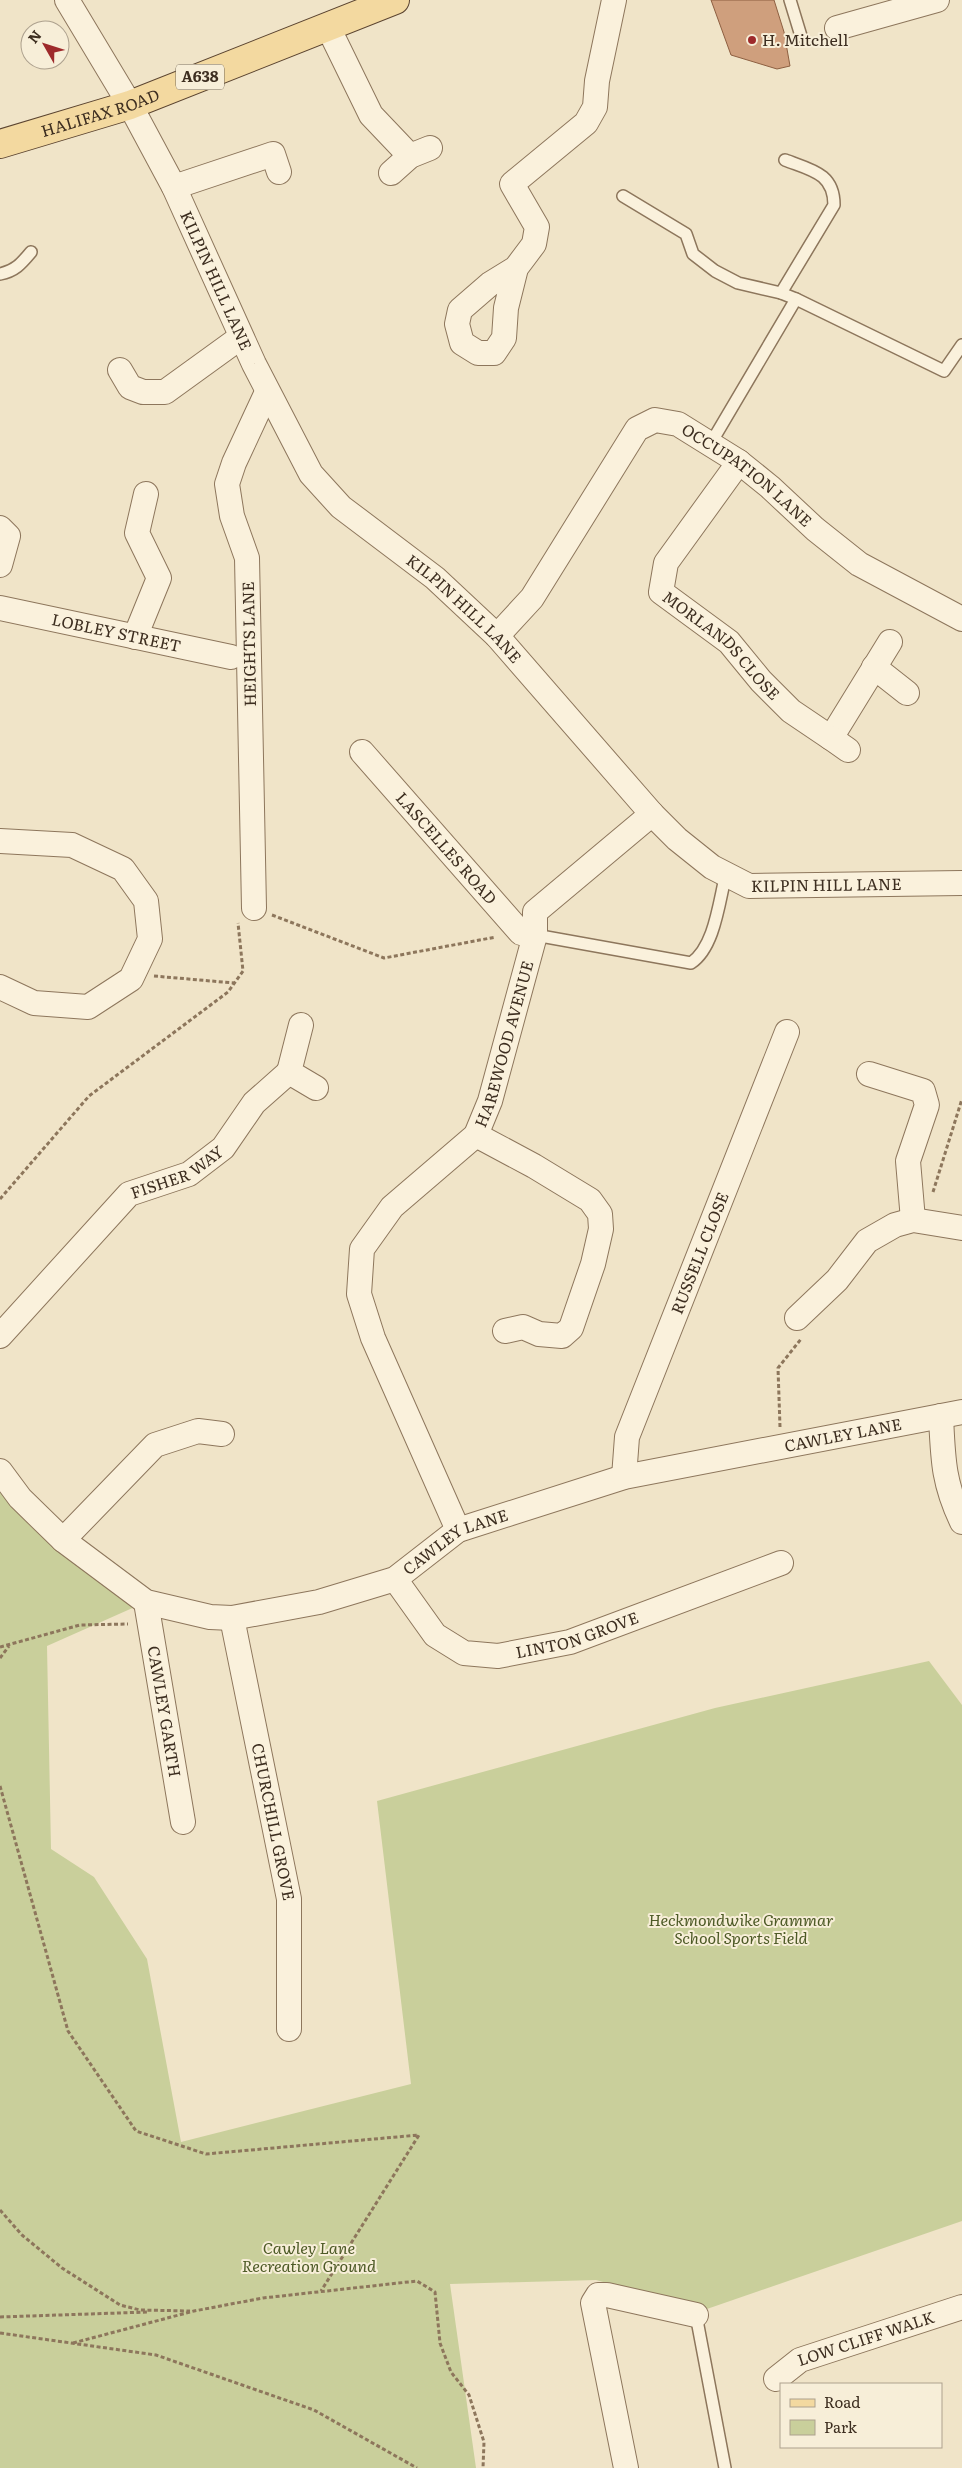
<svg xmlns="http://www.w3.org/2000/svg" width="962" height="2468" viewBox="0 0 962 2468" font-family="Literata,serif">
<style>
.green{fill:#c9cf9b}
.building{fill:#cf9f7d;stroke:#8d5f41}
.lines{fill:none;stroke-linecap:round;stroke-linejoin:round}
.lane-casing{stroke:#8d765c;stroke-width:14}
.street-casing{stroke:#8d765c;stroke-width:26}
.primary-casing{stroke:#5b4430;stroke-width:30}
.path{stroke:#8d765c;stroke-width:3;stroke-dasharray:4 2.5;stroke-linecap:butt}
.lane{stroke:#faf1dc;stroke-width:11}
.street{stroke:#faf1dc;stroke-width:24}
.primary{stroke:#f3d9a0;stroke-width:28}
.poi-dot{fill:#9e2a2b;stroke:#f7eed8;stroke-width:2}
.labels{text-anchor:middle;stroke-width:4;stroke-linejoin:round;paint-order:stroke}
.shield{fill:#f7eed8;stroke:#756857;stroke-width:1}
.shield-label{font-size:15px;font-weight:bold;fill:#3d2e20}
.poi-label{font-size:16px;fill:#3d2e20;stroke:#f7eed8;text-anchor:start}
.street-label{font-size:16px;fill:#3d2e20;stroke:#f7eed8}
.park-label{font-size:16px;font-style:italic;fill:#4d5a26;stroke:#f7eed8}
</style>
<rect width="100%" height="100%" fill="#f0e4c8"/>
<polygon class="green" points="0,1471 146,1602 47,1646 51,1849 94,1877 147,1959 181,2142 411,2084 377,1801 715,1708 929,1661 962,1705 962,2221 704,2310 596,2280 450,2284 476,2468 0,2468"/>
<polygon class="building" points="711,0 774,0 784,32 790,66 777,69 731,55"/>
<g class="lines">
<g class="lane-casing">
<g id="lane">
<polyline points="790,0 801,36"/>
<polyline points="623,196 686,234 693,254 715,271 738,283 781,293 796,299"/>
<path d="M0,274C15,271 21,264 31,252"/>
<path d="M781,293L834,205C834,173 811,170 785,160"/>
<polyline points="711,443 796,299 944,371 962,345"/>
<path d="M535,935L691,963C715,947 719,901 726,874"/>
<polyline points="696,2315 725,2468"/>
</g>
</g>
<g class="street-casing">
<g id="street">
<path id="s1" d="M67,0L130,105L174,187L254,364L311,474L341,507L435,578L497,636L652,814L677,839L712,867L749,886L962,883"/>
<polyline points="328,27 371,115 410,156"/>
<polyline points="837,28 937,0"/>
<polyline points="391,173 410,156 430,148"/>
<polyline points="174,187 273,154 279,172"/>
<polyline points="516,268 506,308 504,338 494,353 478,353 462,343 457,324 460,310 490,284 516,268 534,244 537,227 512,184 586,123 595,107 597,81 614,0"/>
<polyline points="120,370 130,387 143,392 165,392 241,337"/>
<path id="s2" d="M739,462L666,563L661,592L729,642L761,681L791,711L831,738L890,642"/>
<polyline points="0,528 8,536 0,565"/>
<path id="s3" d="M0,608L231,657"/>
<path id="s4" d="M497,636L532,598L637,429L655,420L678,424L739,462L770,487L815,529L859,564L962,619"/>
<polyline points="135,637 159,578 137,533 146,494"/>
<polyline points="874,667 907,693"/>
<polyline points="831,738 848,750"/>
<path id="s5" d="M362,752L521,933L535,935"/>
<polyline points="0,841 72,845 123,869 146,901 150,939 131,979 88,1007 34,1003 0,987"/>
<polyline points="254,908 247,558 232,516 227,484 234,463 267,392"/>
<polyline points="301,1025 289,1072 316,1088"/>
<polyline points="869,1074 923,1091 927,1105 908,1161 913,1220"/>
<polyline points="476,1135 534,1166 590,1200 600,1214 601,1229 593,1264 571,1328 562,1336 539,1334 523,1327 505,1331"/>
<polyline points="797,1318 837,1280 867,1241 895,1225 913,1220 962,1228"/>
<path id="s6" d="M0,1336L129,1194L189,1174L223,1148L254,1103L289,1072"/>
<path d="M941,1416C943,1459 943,1482 962,1522"/>
<path id="s7" d="M0,1471L20,1498L63,1540L146,1602L210,1617L232,1618L319,1602L395,1579L458,1530L624,1477L962,1412"/>
<path id="s8" d="M624,1477L627,1437L787,1032"/>
<path id="s9" d="M458,1530L373,1338L359,1294L362,1249L392,1207L476,1135L490,1101L535,935V912L652,814"/>
<polyline points="63,1540 155,1445 198,1431 222,1434"/>
<path id="s10" d="M395,1579L435,1635L464,1653L498,1656L570,1642L781,1563"/>
<path id="s11" d="M146,1602L183,1822"/>
<path id="s12" d="M232,1618L289,1899V2029"/>
<path id="s13" d="M776,2379L800,2360L962,2307"/>
<polyline points="626,2468 593,2303 598,2295 607,2295 696,2315"/>
</g>
</g>
<g class="primary-casing">
<g id="primary">
<path id="s14" d="M0,144L130,105L395,0"/>
</g>
</g>
<g class="path">
<polyline points="272,915 384,958 496,937"/>
<polyline points="154,976 234,983"/>
<polyline points="933,1192 962,1099"/>
<polyline points="0,1199 89,1096 228,992 243,971 238,923"/>
<polyline points="780,1427 778,1368 801,1339"/>
<polyline points="0,1647 80,1625 128,1624"/>
<polyline points="0,1658 9,1646"/>
<polyline points="0,1786 68,2031 136,2131 206,2154 419,2135 321,2291"/>
<polyline points="0,2210 22,2235 62,2268 120,2305 140,2310 190,2311"/>
<polyline points="0,2317 148,2312"/>
<polyline points="0,2333 156,2355 314,2410 417,2468"/>
<polyline points="73,2343 194,2311 263,2298 417,2281 435,2292 440,2343 451,2372 469,2395 484,2442 483,2468"/>
</g>
<use href="#lane" class="lane"/>
<use href="#street" class="street"/>
<use href="#primary" class="primary"/>
</g>
<circle class="poi-dot" cx="752" cy="40" r="5"/>
<g class="labels">
<rect class="shield" x="176" y="64.5" width="48" height="25" rx="4"/>
<g class="shield-label">
<text x="200" y="82">A638</text>
</g>
<g class="poi-label">
<text x="762" y="46">H. Mitchell</text>
</g>
<g class="street-label">
<text dy="6" stroke="none"><textPath href="#s14" startOffset="105">HALIFAX ROAD</textPath></text>
<text dy="6" stroke="none"><textPath href="#s1" startOffset="318">KILPIN HILL LANE</textPath></text>
<text dy="6" stroke="none"><textPath href="#s4" startOffset="380">OCCUPATION LANE</textPath></text>
<text dy="6" stroke="none"><textPath href="#s1" startOffset="738">KILPIN HILL LANE</textPath></text>
<text dy="6" stroke="none"><textPath href="#s3" startOffset="119">LOBLEY STREET</textPath></text>
<text transform="translate(249 644) rotate(-91)" y="6">HEIGHTS LANE</text>
<text dy="6" stroke="none"><textPath href="#s2" startOffset="235">MORLANDS CLOSE</textPath></text>
<text dy="6" stroke="none"><textPath href="#s5" startOffset="128">LASCELLES ROAD</textPath></text>
<text dy="6" stroke="none"><textPath href="#s1" startOffset="1216">KILPIN HILL LANE</textPath></text>
<text dy="6" stroke="none"><textPath href="#s9" startOffset="559">HAREWOOD AVENUE</textPath></text>
<text dy="6" stroke="none"><textPath href="#s6" startOffset="245">FISHER WAY</textPath></text>
<text dy="6" stroke="none"><textPath href="#s8" startOffset="238">RUSSELL CLOSE</textPath></text>
<text dy="6" stroke="none"><textPath href="#s7" startOffset="930">CAWLEY LANE</textPath></text>
<text dy="6" stroke="none"><textPath href="#s7" startOffset="525">CAWLEY LANE</textPath></text>
<text dy="6" stroke="none"><textPath href="#s10" startOffset="219">LINTON GROVE</textPath></text>
<text dy="6" stroke="none"><textPath href="#s11" startOffset="111">CAWLEY GARTH</textPath></text>
<text dy="6" stroke="none"><textPath href="#s12" startOffset="208">CHURCHILL GROVE</textPath></text>
<text dy="6" stroke="none"><textPath href="#s13" startOffset="100">LOW CLIFF WALK</textPath></text>
</g>
<g class="park-label">
<text x="741" y="1926">Heckmondwike Grammar<tspan x="741" dy="18">School Sports Field</tspan></text>
<text x="309" y="2254">Cawley Lane<tspan x="309" dy="18">Recreation Ground</tspan></text>
</g>
</g>
<rect x="780" y="2383" width="162" height="65" fill="#f7eed8" stroke="#ada18e"/>
<rect x="790" y="2399" width="25" height="8" fill="#f3d9a0" stroke="#ada18e"/>
<text x="824" y="2408" font-size="15" fill="#3d2e20">Road</text>
<rect x="790" y="2420" width="25" height="15" fill="#c9cf9b" stroke="#ada18e"/>
<text x="824" y="2433" font-size="15" fill="#3d2e20">Park</text>
<g transform="translate(45 45) rotate(309)"><circle r="24" fill="#f7eed8" stroke="#ada18e"/>
<path d="M0-4L9 19L0 12L-9 19Z" fill="#9e2a2b"/>
<text y="-8" font-size="14" font-weight="bold" text-anchor="middle" fill="#3d2e20">N</text>
</g>
</svg>
